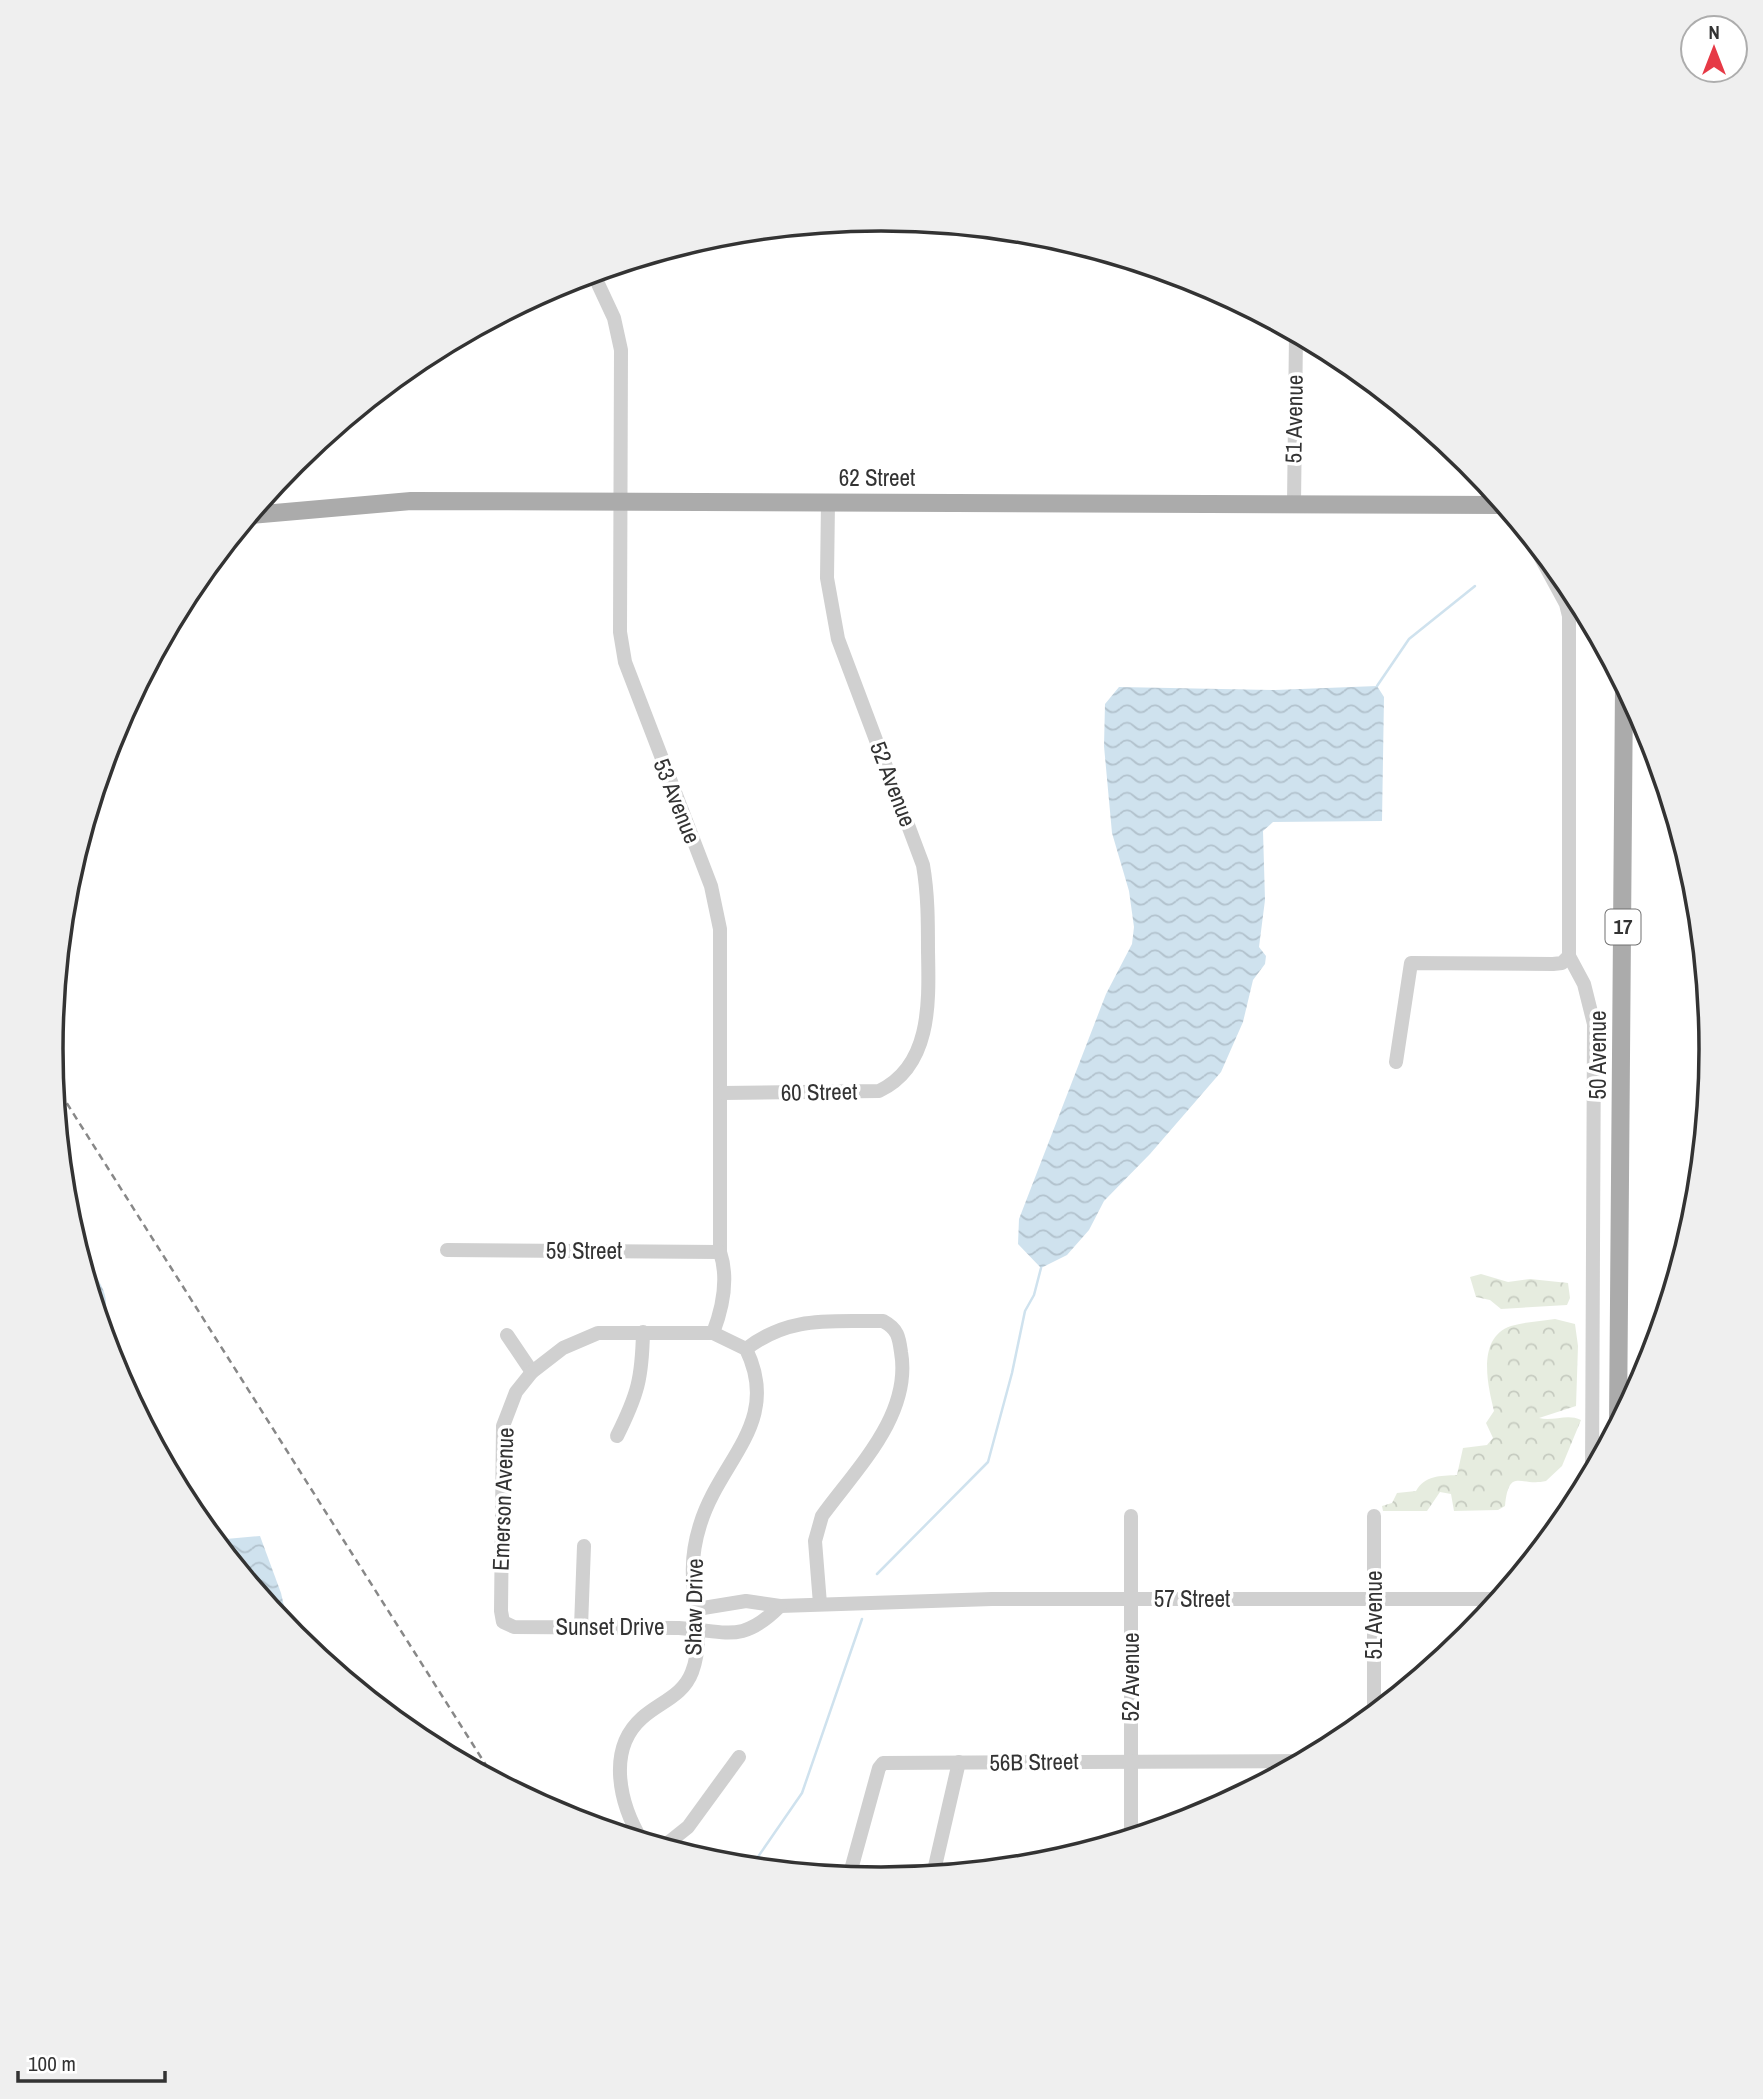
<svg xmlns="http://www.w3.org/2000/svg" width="1763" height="2099" viewBox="0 0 1763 2099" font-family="'Archivo Narrow',sans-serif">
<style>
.forest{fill:url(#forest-crowns)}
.water{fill:url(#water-waves)}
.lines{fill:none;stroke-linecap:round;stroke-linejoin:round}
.stream{stroke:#cfe2ee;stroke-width:2.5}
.minor{stroke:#d0d0d0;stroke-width:14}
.major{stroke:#ababab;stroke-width:18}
.rail{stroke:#888;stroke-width:2.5;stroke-dasharray:7 5;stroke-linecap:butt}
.labels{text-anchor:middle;stroke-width:7;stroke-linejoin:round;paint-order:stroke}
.shield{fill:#fff;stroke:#707070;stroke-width:2}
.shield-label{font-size:21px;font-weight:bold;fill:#333}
.street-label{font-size:23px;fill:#333;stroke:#fff}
.rim{fill:none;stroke:#333;stroke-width:3.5}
</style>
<defs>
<pattern id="forest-crowns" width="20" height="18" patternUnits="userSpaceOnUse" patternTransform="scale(1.75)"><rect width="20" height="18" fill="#e6ecdf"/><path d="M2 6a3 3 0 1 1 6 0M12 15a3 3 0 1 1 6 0" fill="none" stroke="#c6cbc0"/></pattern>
<pattern id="water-waves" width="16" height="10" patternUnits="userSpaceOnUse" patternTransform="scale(1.75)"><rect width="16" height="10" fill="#cfe2ee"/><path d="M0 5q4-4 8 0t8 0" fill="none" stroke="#b2c2cd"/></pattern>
</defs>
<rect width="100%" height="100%" fill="#fff"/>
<g class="forest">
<polygon points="1481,1274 1508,1282 1530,1279 1568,1283 1570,1298 1567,1305 1501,1309 1490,1300 1476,1297 1470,1277"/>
<path d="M1555,1319L1575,1324L1578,1346L1576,1406L1539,1418C1553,1422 1567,1413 1581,1420L1562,1466L1546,1481C1520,1487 1509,1466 1505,1506L1498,1510L1454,1511L1451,1494L1440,1492L1427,1511H1383L1382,1506L1392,1503L1397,1493L1416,1491C1425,1475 1440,1476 1457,1475L1463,1448L1487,1445L1493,1438L1486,1423L1494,1411C1488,1386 1476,1338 1511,1326C1525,1322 1541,1321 1555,1319Z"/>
</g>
<g class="water">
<polygon points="1377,686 1384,697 1382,821 1273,822 1263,831 1265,900 1259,947 1266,956 1265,964 1253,980 1243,1022 1221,1072 1150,1154 1104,1201 1089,1230 1067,1255 1041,1268 1018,1244 1019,1219 1106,994 1132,944 1134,927 1129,891 1112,833 1104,746 1105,704 1119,687 1275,690"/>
<path d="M79,1252C91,1271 119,1299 99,1318Z"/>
<polygon points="260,1536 281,1593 290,1632 215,1540"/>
</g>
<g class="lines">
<g class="stream">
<polyline points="1377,686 1409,639 1475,586"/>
<polyline points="877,1574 988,1462 1012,1373 1025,1311 1034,1295 1041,1268"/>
<polyline points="751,1867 802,1793 862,1619"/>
</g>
<g class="minor">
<path d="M593,273L614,318L621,350L620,632L625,662L711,886L720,929V1252C729,1279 723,1307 713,1333"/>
<polyline points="1294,504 1296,334"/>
<polyline points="1528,534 1566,604 1569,616 1569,956 1584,984 1594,1024 1592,1474"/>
<polyline points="1396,1062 1411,963 1553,964 1562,963 1569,956"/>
<path d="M722,1093L879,1091C932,1066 929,1001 928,951C928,922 928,894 923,865L838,639L827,578L828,502"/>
<polyline points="447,1250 720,1252"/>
<polyline points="507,1335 532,1372"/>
<path d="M746,1349C790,1315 830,1322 883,1321C898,1329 899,1337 901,1352C912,1415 856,1469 822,1516L815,1541L820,1604"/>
<path d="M617,1436C638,1394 642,1378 643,1332"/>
<polyline points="1131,1516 1131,1838"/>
<polyline points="1374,1516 1374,1714"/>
<polyline points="697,1609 746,1601 780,1606 992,1599 1500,1599"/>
<polyline points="581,1627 584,1546"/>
<path d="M642,1841C620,1805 606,1750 642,1718C660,1702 683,1696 692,1672C704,1640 694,1610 693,1577C692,1560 695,1541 700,1525C720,1459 782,1423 746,1349L713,1333H598L563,1348L532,1372L516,1392L503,1426L501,1611L503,1622L514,1627L679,1628C728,1631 742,1644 780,1606"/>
<polyline points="663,1847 688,1827 739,1757"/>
<polyline points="933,1875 959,1762"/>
<polyline points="849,1877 879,1768 883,1763 1304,1761"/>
</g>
<g class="major">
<polyline points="251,515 411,501 1504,505"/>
<polyline points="1618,1425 1624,686"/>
</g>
<polyline class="rail" points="54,1083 496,1781"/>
</g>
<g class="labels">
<rect class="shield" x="1605.5" y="909.5" width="35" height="35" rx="5"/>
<g class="shield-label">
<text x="1623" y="934">17</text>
</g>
<g class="street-label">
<text transform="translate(1294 419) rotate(-89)" y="8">51 Avenue</text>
<text x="877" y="486">62 Street</text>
<text transform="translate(893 784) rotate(69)" y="8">52 Avenue</text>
<text transform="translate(677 801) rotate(68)" y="8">53 Avenue</text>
<text transform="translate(1598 1055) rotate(-90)" y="8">50 Avenue</text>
<text transform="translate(819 1092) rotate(-1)" y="8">60 Street</text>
<text x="584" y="1259">59 Street</text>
<text transform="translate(503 1499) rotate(-88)" y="8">Emerson Avenue</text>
<text x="1192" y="1607">57 Street</text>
<text transform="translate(694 1607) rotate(-89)" y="8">Shaw Drive</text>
<text transform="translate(1374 1615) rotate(-90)" y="8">51 Avenue</text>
<text x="610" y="1635">Sunset Drive</text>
<text transform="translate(1131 1677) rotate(-90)" y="8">52 Avenue</text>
<text transform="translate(1034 1762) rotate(-1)" y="8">56B Street</text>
</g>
</g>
<path d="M0 0H1763V2099H0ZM63 1049a818 818 0 1 1 1636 0a818 818 0 1 1-1636 0Z" fill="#efefef" fill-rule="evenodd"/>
<path class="rim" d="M63 1049a818 818 0 1 1 1636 0a818 818 0 1 1-1636 0Z"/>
<g transform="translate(1714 49)"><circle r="33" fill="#ffffff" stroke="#adadad" stroke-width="2"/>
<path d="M0-5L12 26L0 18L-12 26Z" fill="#e63946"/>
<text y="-10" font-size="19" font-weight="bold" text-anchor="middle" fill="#333333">N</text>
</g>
<path d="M18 2071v10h147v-10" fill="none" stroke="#333333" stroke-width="3.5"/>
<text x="28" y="2071" font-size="21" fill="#333333" stroke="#ffffff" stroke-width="5" paint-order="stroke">100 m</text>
</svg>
